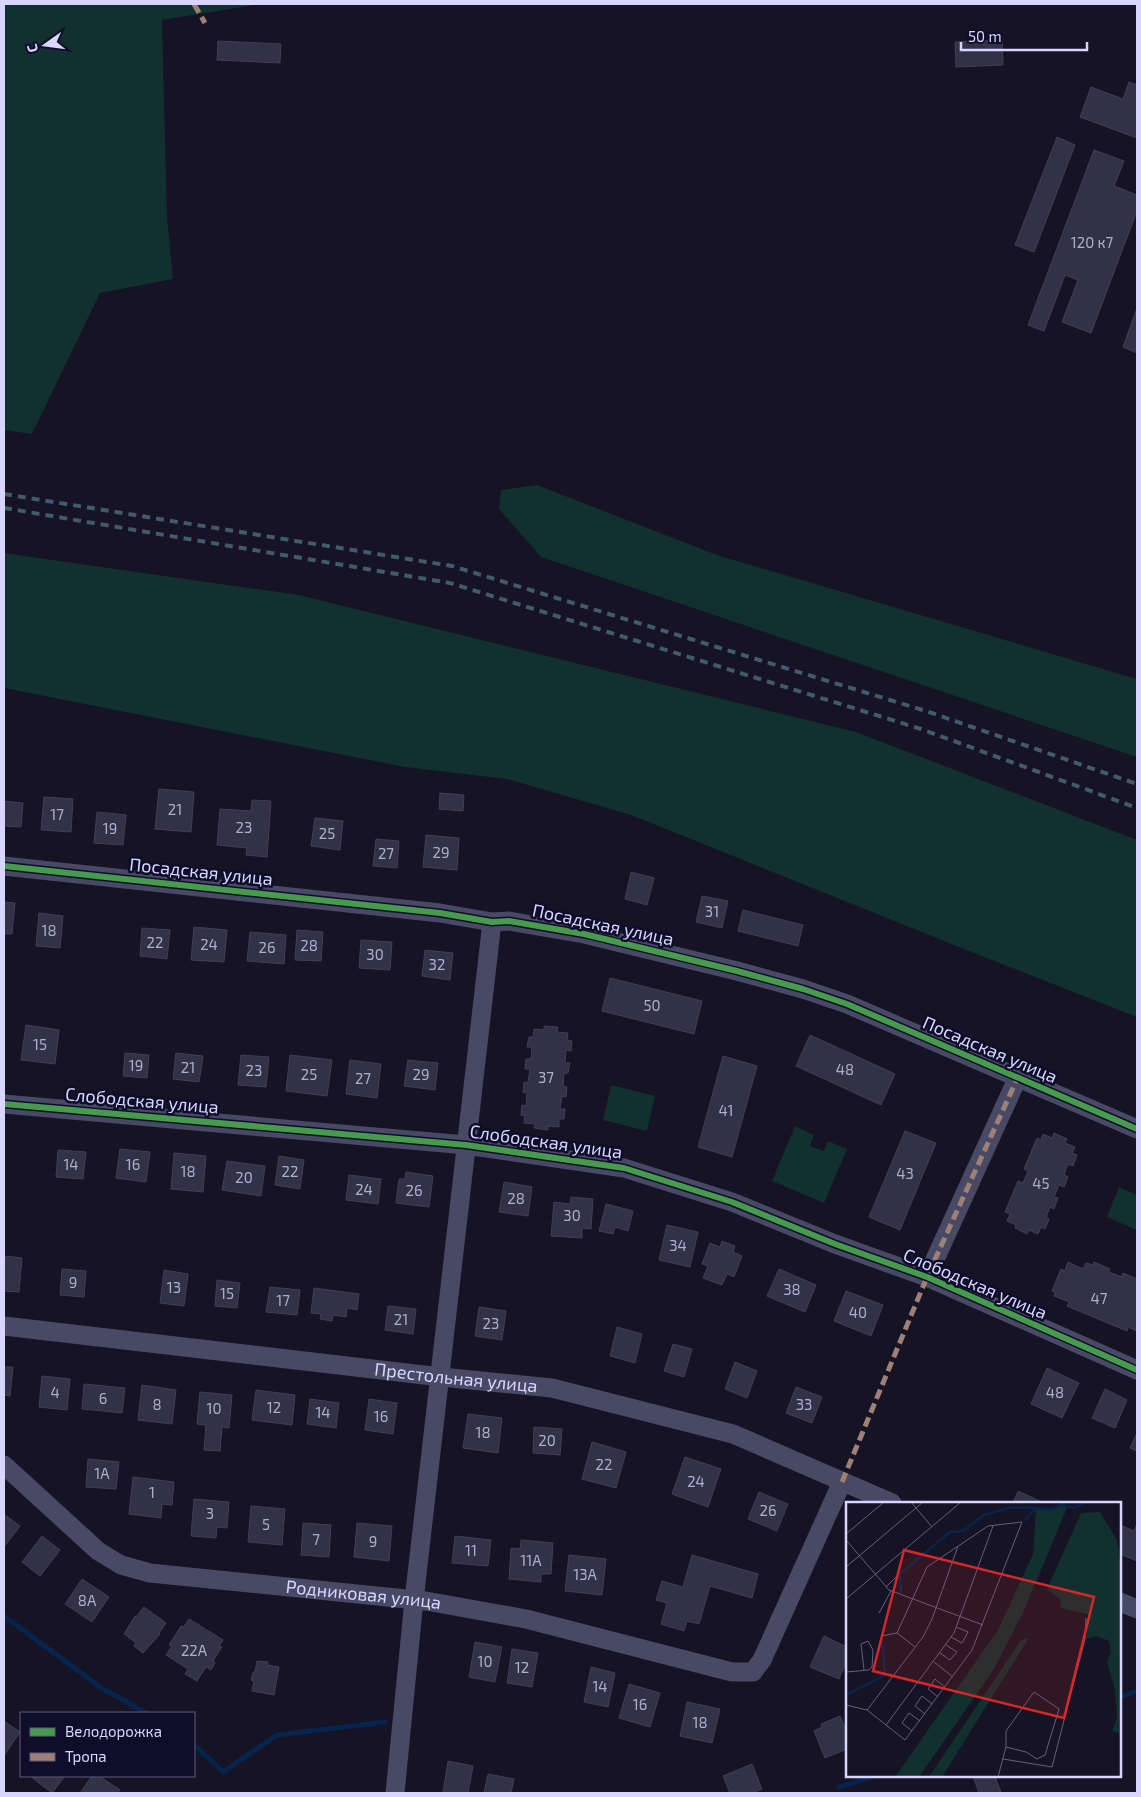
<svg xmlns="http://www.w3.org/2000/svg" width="1141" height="1797" viewBox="0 0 1141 1797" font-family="'Exo 2',sans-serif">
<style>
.green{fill:#11302f}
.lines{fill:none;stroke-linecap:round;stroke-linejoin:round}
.stream{stroke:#07254c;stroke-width:5}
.building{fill:#333146;stroke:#413e58}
.street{stroke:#484965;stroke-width:19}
.rail{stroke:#415a6c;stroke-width:4;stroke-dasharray:8 6;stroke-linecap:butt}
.quiet{stroke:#9e8076;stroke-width:5;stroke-dasharray:10 5;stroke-linecap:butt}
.cycleway-casing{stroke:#100d2a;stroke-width:9}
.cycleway{stroke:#469c4c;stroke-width:6}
.labels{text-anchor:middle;stroke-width:5;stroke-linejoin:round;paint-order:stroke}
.number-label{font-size:15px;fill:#afadd1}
.street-label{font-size:18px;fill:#d8d6ff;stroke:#100d2a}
.inset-river{fill:none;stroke:#07254c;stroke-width:2.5}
.inset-road{fill:none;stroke:#63617c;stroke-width:1}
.view{fill:#d62828;fill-opacity:0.15;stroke:#d62828;stroke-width:2.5}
.inset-edge{fill:none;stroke:#d8d6ff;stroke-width:2.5}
</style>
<rect width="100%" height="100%" fill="#151324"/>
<g class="green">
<polygon points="4,4 261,4 162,20 167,217 173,279 100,293 32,434 4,430"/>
<polygon points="537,485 717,555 1137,679 1137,757 541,557 499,509 501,490"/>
<polygon points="4,553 299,595 856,732 1137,840 1137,1017 959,947 631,815 507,779 405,767 4,688"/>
<polygon points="611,1085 655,1096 647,1131 603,1120"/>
<polygon points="795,1126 814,1135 810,1146 824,1151 828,1141 847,1149 824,1203 772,1181"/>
<polygon points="1119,1187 1137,1195 1137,1230 1107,1217"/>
</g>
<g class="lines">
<g class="stream">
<polyline points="4,1616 100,1687 146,1713"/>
<polyline points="1120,1697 1137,1691"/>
<polyline points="194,1745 223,1772 277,1735 385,1722"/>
<polyline points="840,1787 874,1776"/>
</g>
</g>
<g class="building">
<polygon points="1002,40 1003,65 956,67 955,42"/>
<polygon points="218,41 281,44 280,63 217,60"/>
<polygon points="1129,82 1137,85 1137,138 1080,117 1091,87 1123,99"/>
<polygon points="1057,137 1075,145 1034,252 1015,245"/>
<polygon points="1094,150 1124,161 1114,186 1137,195 1137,211 1091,333 1062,322 1078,280 1065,275 1044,331 1028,325"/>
<polygon points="1137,308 1137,353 1123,347"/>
<polygon points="159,789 194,792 191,832 155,829"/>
<polygon points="440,793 464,795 463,811 439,809"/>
<polygon points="44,797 73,799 71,832 41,830"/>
<polygon points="252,800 271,801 267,857 246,855 247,848 217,845 220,809 251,811"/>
<polygon points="4,801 23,803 21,827 4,826"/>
<polygon points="97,812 126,815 123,845 94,843"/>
<polygon points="315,818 343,821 340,850 311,846"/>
<polygon points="426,835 459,838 457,870 423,867"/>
<polygon points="376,839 399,841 397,868 373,866"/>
<polygon points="631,872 654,878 647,905 625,899"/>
<polygon points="702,896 728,901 722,928 696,922"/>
<polygon points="4,902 15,903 12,934 4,934"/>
<polygon points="743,910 803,925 798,946 738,931"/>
<polygon points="39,913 63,916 60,948 36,946"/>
<polygon points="194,927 227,930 224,962 191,960"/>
<polygon points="142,928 170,930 167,959 140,956"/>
<polygon points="297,930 323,932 321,961 295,960"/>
<polygon points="250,932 286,935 284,964 247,961"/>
<polygon points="361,940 392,942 390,970 359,968"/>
<polygon points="425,950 453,953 450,980 422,976"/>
<polygon points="610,978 702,1001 694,1034 602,1011"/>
<polygon points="26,1025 59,1030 55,1064 21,1060"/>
<polygon points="544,1026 558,1027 557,1032 568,1033 567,1040 572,1041 571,1051 566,1050 565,1063 570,1063 568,1073 564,1073 563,1086 567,1087 566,1097 562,1096 560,1109 565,1109 564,1119 559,1119 559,1127 548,1126 548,1130 534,1128 535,1124 524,1123 525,1116 521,1115 522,1105 526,1106 527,1093 523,1092 524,1082 528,1083 530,1069 525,1069 526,1059 531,1059 532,1047 527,1047 529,1037 533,1037 534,1029 544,1030"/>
<polygon points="810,1035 895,1074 881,1105 796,1066"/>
<polygon points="125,1053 149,1055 147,1078 123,1076"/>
<polygon points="176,1053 203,1056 199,1082 173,1079"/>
<polygon points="241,1055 269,1057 266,1087 238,1085"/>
<polygon points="290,1055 332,1060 327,1096 286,1091"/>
<polygon points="723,1056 757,1066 732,1157 698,1147"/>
<polygon points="350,1060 381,1064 377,1098 346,1094"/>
<polygon points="408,1060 438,1063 435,1090 404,1086"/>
<polygon points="905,1131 936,1143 900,1230 869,1217"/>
<polygon points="1054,1133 1067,1139 1065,1143 1075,1147 1072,1153 1077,1155 1073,1166 1068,1164 1064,1175 1068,1177 1064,1187 1059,1185 1054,1197 1058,1198 1054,1209 1050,1207 1046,1217 1049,1219 1045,1229 1041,1227 1038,1234 1029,1230 1027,1234 1015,1228 1016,1225 1007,1221 1010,1214 1005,1212 1018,1181 1023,1183 1028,1171 1024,1169 1037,1138 1041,1140 1043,1134 1052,1138"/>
<polygon points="120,1149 150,1152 146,1182 116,1178"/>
<polygon points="58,1150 86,1152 83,1179 56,1177"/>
<polygon points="174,1153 206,1156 203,1192 171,1189"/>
<polygon points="279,1156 304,1160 300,1189 275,1185"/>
<polygon points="227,1161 265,1166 261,1196 222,1190"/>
<polygon points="406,1172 433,1176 429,1207 396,1203 399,1179 405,1179"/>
<polygon points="349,1175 381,1179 378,1204 346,1200"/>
<polygon points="504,1182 532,1187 528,1216 499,1212"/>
<polygon points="571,1197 593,1199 591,1229 582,1228 582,1238 551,1236 554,1202 570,1204"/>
<polygon points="606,1204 633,1211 628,1231 615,1227 613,1234 599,1231"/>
<polygon points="667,1225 698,1232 690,1267 659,1260"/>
<polygon points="722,1241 735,1246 733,1252 742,1256 734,1277 727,1274 722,1285 703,1278 708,1266 702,1264 710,1243 720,1247"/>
<polygon points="4,1256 22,1258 19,1292 4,1291"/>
<polygon points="1068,1262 1083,1269 1086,1263 1093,1265 1094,1262 1110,1269 1109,1272 1122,1277 1123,1273 1137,1279 1137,1331 1128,1327 1127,1331 1067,1306 1069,1302 1054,1296 1055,1292 1052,1291 1061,1269 1065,1271"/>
<polygon points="62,1269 86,1271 84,1297 60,1295"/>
<polygon points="779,1269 816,1285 805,1312 767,1296"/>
<polygon points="164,1270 188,1274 184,1306 160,1303"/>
<polygon points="217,1280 240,1283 237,1308 215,1306"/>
<polygon points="270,1287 300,1290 297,1315 266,1312"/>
<polygon points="314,1288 359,1294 357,1310 347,1308 346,1317 333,1315 332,1321 320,1319 321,1314 311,1313"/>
<polygon points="846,1291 883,1305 871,1336 834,1321"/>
<polygon points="388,1306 416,1309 413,1334 385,1330"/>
<polygon points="479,1307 506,1311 502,1340 475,1336"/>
<polygon points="617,1327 642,1334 635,1363 610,1356"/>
<polygon points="673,1344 692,1349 684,1377 664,1371"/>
<polygon points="735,1362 757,1371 747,1398 725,1389"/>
<polygon points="4,1367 13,1367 10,1396 4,1395"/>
<polygon points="1047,1368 1079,1383 1062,1418 1031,1404"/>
<polygon points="42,1376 70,1379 67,1410 39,1407"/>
<polygon points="84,1384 125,1388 122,1413 82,1409"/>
<polygon points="142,1385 176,1390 172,1424 138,1420"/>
<polygon points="796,1387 822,1397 812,1423 786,1413"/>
<polygon points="1105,1389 1127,1400 1115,1428 1092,1418"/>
<polygon points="256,1390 295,1395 292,1425 252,1420"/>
<polygon points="200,1392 232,1395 229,1428 222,1427 220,1451 204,1450 206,1425 197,1424"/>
<polygon points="310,1399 339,1403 336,1428 307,1424"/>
<polygon points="369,1399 397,1403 393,1434 365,1430"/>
<polygon points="468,1414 502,1418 498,1453 463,1448"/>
<polygon points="534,1427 562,1429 560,1455 533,1453"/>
<polygon points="1137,1433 1137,1451 1130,1448"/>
<polygon points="592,1442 626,1452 616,1488 582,1479"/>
<polygon points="685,1457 721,1469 708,1507 672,1494"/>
<polygon points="88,1459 119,1462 116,1489 86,1487"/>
<polygon points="133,1477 174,1482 172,1505 162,1504 161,1518 129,1514"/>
<polygon points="1018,1491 1040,1501 1039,1503 1013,1503"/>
<polygon points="759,1492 788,1504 777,1531 748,1519"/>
<polygon points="194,1499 229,1502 227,1528 217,1527 216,1538 191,1536"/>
<polygon points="251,1506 285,1509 282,1545 248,1542"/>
<polygon points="4,1514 20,1526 4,1547"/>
<polygon points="303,1523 331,1525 329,1557 301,1555"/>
<polygon points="357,1523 392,1526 389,1561 354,1557"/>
<polygon points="1137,1524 1137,1561 1120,1554 1120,1525 1134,1531"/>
<polygon points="42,1536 60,1550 40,1576 22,1562"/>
<polygon points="455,1536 491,1540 488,1566 452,1563"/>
<polygon points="521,1540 553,1543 551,1574 541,1574 541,1582 509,1579 511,1548 520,1549"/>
<polygon points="569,1555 606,1559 602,1595 565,1591"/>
<polygon points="692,1555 758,1574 752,1598 710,1586 699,1624 687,1621 684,1631 661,1624 667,1603 656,1600 662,1581 683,1587"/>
<polygon points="82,1579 109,1597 92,1622 65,1604"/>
<polygon points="144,1607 166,1623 159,1633 160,1634 143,1653 134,1646 136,1643 124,1634 135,1616 136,1617"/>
<polygon points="189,1619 223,1640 219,1646 222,1647 213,1661 215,1663 211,1670 206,1667 197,1681 185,1674 188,1669 166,1655 172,1646 169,1645 181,1626 184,1627"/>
<polygon points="824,1636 847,1647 847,1660 839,1679 810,1667"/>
<polygon points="475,1642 502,1647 495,1682 469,1677"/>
<polygon points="512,1649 538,1653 532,1687 507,1683"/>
<polygon points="257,1661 268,1662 267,1665 279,1667 274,1695 252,1691 254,1681 251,1680 253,1672 255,1672"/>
<polygon points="591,1667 615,1673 608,1707 584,1702"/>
<polygon points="629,1684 660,1693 650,1727 619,1718"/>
<polygon points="687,1702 720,1709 712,1743 680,1736"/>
<polygon points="840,1716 847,1732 847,1749 825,1758 814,1731 822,1727 821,1724"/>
<polygon points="4,1721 20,1732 4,1756"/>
<polygon points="448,1761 473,1766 468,1793 443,1793"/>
<polygon points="752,1764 762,1789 752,1793 730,1793 723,1776"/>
<polygon points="488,1774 514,1779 511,1793 484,1793"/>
<polygon points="30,1776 65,1776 52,1793"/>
<polygon points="92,1776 99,1776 120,1790 117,1793 80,1793"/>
<polygon points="973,1776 995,1776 1001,1793 979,1793"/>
</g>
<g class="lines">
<g class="street">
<polyline points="4,866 440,913 492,922 509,921 584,934 737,971 803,989 847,1004 1137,1129"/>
<polyline points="4,1104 466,1145 624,1168 732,1202 835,1244 927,1277 1137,1370"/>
<polyline points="927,1277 1018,1077"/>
<path id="s1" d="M4,1326L441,1377L552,1388L733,1434L892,1503"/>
<path id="s2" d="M4,1465L98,1551L121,1565L150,1573L426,1601L526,1619L732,1672H753L762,1660L842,1482"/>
<polyline points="1120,1602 1137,1609"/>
<polyline points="395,1793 414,1600 492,922"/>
</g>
<g class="rail">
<polyline points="4,494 452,566 926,711 1137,784"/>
<polyline points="4,508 450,583 921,729 1137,808"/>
</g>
<g class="quiet">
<polyline points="194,4 205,23"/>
<polyline points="842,1482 927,1277 1018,1077"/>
</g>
<g class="cycleway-casing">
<g id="cycleway">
<polyline points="4,866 440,913 492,922 509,921 584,934 737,971 803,989 847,1004 1137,1129"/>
<polyline points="4,1104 466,1145 624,1168 732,1202 835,1244 927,1277 1137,1370"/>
</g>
</g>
<use href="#cycleway" class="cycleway"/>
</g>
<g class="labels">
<g class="number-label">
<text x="1092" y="248">120 к7</text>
<text x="175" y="815">21</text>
<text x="57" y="820">17</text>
<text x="244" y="833">23</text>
<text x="110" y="834">19</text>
<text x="327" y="839">25</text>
<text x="441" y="858">29</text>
<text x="386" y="859">27</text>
<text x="712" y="917">31</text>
<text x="49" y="936">18</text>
<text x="155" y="948">22</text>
<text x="209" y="950">24</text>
<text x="309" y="951">28</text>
<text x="267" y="953">26</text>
<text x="375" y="960">30</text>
<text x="437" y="970">32</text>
<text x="652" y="1011">50</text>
<text x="40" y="1050">15</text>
<text x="136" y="1071">19</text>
<text x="188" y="1073">21</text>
<text x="845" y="1075">48</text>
<text x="254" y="1076">23</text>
<text x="309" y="1080">25</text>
<text x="421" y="1080">29</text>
<text x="546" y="1083">37</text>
<text x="363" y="1084">27</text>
<text x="726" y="1116">41</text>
<text x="71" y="1170">14</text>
<text x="133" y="1170">16</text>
<text x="188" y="1177">18</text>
<text x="290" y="1177">22</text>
<text x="905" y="1179">43</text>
<text x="244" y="1183">20</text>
<text x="1041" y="1189">45</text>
<text x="364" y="1195">24</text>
<text x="414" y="1196">26</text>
<text x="516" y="1204">28</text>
<text x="572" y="1221">30</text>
<text x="678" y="1251">34</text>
<text x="73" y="1288">9</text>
<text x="174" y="1293">13</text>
<text x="792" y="1295">38</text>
<text x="227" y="1299">15</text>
<text x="1099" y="1304">47</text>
<text x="283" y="1306">17</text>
<text x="858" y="1318">40</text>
<text x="401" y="1325">21</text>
<text x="491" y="1329">23</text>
<text x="55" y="1398">4</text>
<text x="1055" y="1398">48</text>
<text x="103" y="1404">6</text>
<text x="157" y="1410">8</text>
<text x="804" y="1410">33</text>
<text x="274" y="1413">12</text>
<text x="214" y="1414">10</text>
<text x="323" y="1418">14</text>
<text x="381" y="1422">16</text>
<text x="483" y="1438">18</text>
<text x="547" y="1446">20</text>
<text x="604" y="1470">22</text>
<text x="102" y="1479">1А</text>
<text x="696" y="1487">24</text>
<text x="152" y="1498">1</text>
<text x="768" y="1516">26</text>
<text x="210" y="1519">3</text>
<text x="266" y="1530">5</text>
<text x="316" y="1545">7</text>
<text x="373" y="1547">9</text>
<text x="471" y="1556">11</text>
<text x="531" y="1566">11А</text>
<text x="585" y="1580">13А</text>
<text x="87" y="1606">8А</text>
<text x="194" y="1656">22А</text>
<text x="485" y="1667">10</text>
<text x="522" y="1673">12</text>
<text x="600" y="1692">14</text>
<text x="640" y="1710">16</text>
<text x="700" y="1728">18</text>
</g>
<g class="street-label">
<text transform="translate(201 872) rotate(6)" y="6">Посадская улица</text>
<text transform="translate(603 925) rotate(12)" y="6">Посадская улица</text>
<text transform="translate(990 1050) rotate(23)" y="6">Посадская улица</text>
<text transform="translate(142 1101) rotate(5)" y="6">Слободская улица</text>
<text transform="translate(546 1142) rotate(8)" y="6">Слободская улица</text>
<text transform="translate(975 1284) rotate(23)" y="6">Слободская улица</text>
<text dy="6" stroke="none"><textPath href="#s1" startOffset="455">Престольная улица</textPath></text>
<text dy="6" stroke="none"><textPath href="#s2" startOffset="399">Родниковая улица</textPath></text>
</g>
</g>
<g transform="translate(846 1502)">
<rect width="275" height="275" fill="#151324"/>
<path d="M218,0L221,6L177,111L148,167L73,275H49L152,128L187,52L190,7H205ZM254,10L271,38L275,67L273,231L266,229L271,215L269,188L261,160L265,150L263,139L250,134L240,137L242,112L214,106L215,98L201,87L235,11ZM183,136L96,275H83L175,138Z" fill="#11302f"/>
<path class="inset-river" d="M178,19L190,6M55,91L54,72L104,30L117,29L138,13L166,5L206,7L217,3L228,6L239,0M0,193L39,173L36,137"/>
<path class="inset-road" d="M65,0L86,25M0,32L38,0M0,38L43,88L137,123M0,65L77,0M40,85L51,74M0,97L115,0M33,111L45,89M51,131L69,145M35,134L51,131M105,135L116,141L122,130L110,125M94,151L104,158L111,150L100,143M88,160L107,175M0,170L23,168L26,165L27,148L22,139L15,142L18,168M92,195L82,187L89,177L99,185M0,203L21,208L59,238L126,148L176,20L142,24L81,65L51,131M21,208L77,135L86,117L112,44M79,212L69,204L76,194L86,202M40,223L108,131L147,24M66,229L56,221L63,211L74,219M157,257L206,265L239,137L240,116M152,275L160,245V229L188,190L213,207L199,253L191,257L180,250L160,245"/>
<path class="view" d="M58,48L248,95L218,216L27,169Z"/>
<rect width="275" height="275" class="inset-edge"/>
</g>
<rect width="1141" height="1797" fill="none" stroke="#d8d6ff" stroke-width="10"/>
<rect x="20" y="1712" width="175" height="65" fill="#100d2a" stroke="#605d7f"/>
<rect x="30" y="1728" width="25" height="8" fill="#469c4c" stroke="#605d7f"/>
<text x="65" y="1737" font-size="15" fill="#d8d6ff">Велодорожка</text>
<rect x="30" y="1753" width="25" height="8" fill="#9e8076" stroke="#605d7f"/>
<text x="65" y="1762" font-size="15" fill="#d8d6ff">Тропа</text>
<g transform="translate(45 45) rotate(256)" stroke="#100d2a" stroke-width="4" paint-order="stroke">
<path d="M0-4L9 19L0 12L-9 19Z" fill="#d8d6ff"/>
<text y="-8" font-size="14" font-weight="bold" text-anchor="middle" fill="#d8d6ff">С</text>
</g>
<path d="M961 42v8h126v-8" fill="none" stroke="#d8d6ff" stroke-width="2.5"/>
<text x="968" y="42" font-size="15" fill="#d8d6ff" stroke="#100d2a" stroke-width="4" paint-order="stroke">50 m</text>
</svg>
